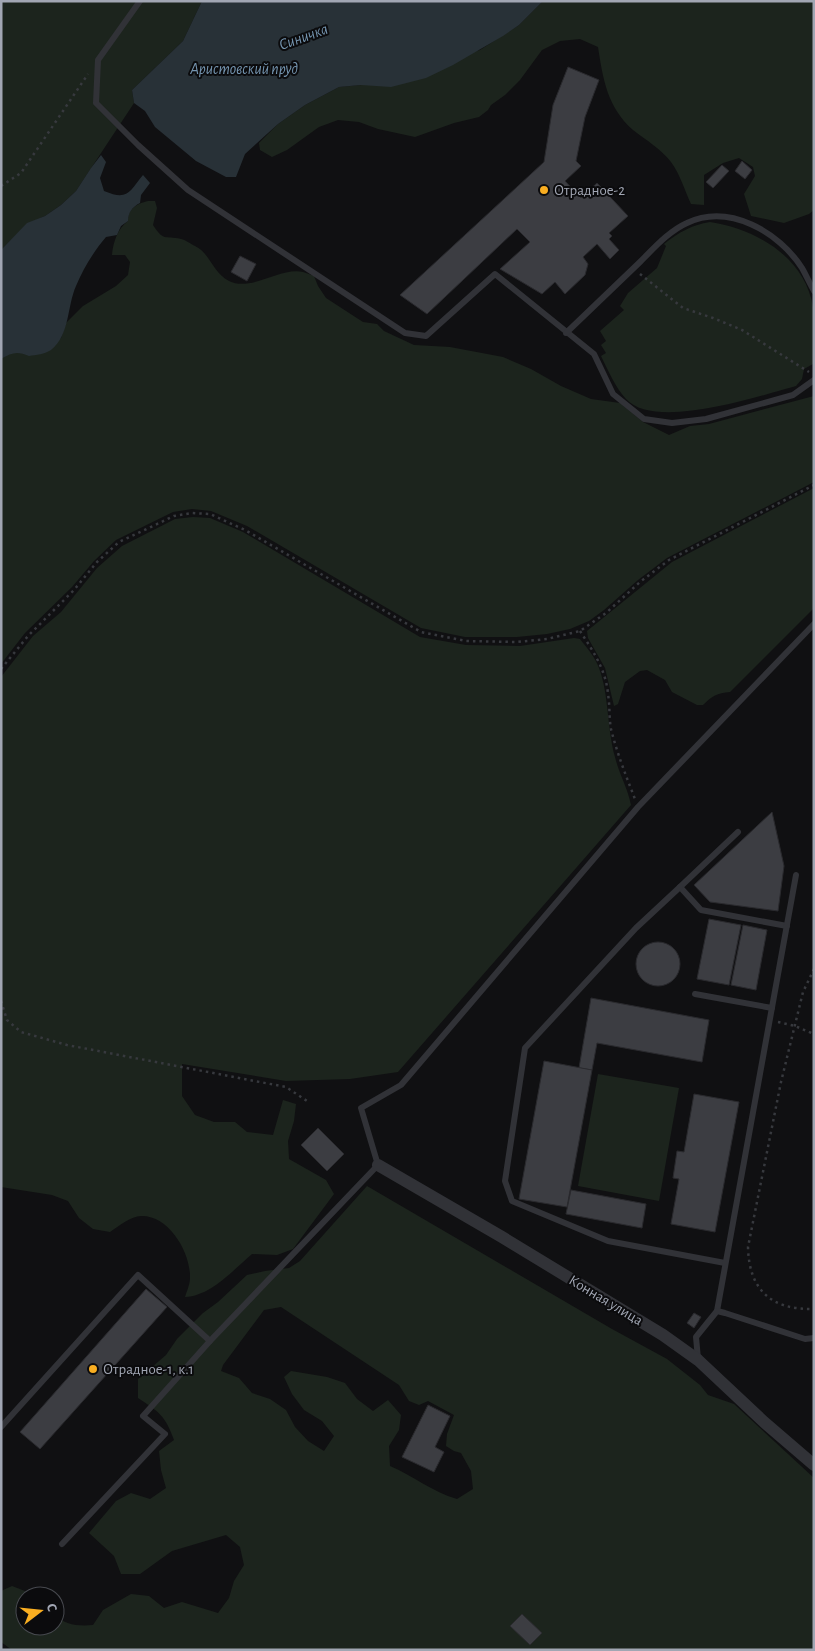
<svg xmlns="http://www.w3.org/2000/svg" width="815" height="1651" viewBox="0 0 815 1651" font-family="'Alegreya Sans',sans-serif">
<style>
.green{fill:#1c241d;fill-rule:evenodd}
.water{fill:#283137}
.building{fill:#3c3d42;stroke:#2a2a2e}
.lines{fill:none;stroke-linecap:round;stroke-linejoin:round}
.path{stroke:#37393e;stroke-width:2.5;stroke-dasharray:2.5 4;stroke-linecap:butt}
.lane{stroke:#313237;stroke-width:6}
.street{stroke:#313237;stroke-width:12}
.poi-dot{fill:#f9ae21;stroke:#0b0b0d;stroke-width:2}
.labels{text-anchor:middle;stroke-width:4;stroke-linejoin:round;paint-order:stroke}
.poi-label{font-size:15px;fill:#a1a6b3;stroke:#0b0b0d;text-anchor:start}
.street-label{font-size:15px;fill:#a1a6b3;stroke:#0b0b0d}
.water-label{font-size:16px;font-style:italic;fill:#7595b0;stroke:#0b0b0d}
</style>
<rect width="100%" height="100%" fill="#101012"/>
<g class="green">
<polygon points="1,1 202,1 183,41 132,90 134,103 76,191 61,205 45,216 27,224 1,250"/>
<path d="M543,1H814V210L809,214L784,223L751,216L744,194L755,176L753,167L739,158L723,163L704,175V205L691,204C685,191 680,174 671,162C661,149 646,140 633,130C607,107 603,79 598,47L580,39L560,41L542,50L520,80L505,95L491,105L488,110L479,117L454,123L415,137L378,129L359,122L338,120L319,127L287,150L272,157L260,150L259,143L278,124L305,105L339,87L361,85L480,50L519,25Z"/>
<path d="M148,201H155L157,208L153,225C164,242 164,235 181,239C186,240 191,244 195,246C210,253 213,273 229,281C251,292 280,267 303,272C307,273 311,275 314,276L318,286L326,298L363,322L377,324L384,331L414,345L450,347L503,357L531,369L561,386L591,399L620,403L643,422L669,435L690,426L709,424L814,396V482L667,558L638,580L604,610L589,621L570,629L547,634L517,637H465L421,628L247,526L211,511L192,509L173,512L116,540L94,561L72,587L25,633L1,664V359L11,352H20L61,338L66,323L83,306L116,286L128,275L130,262L125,255H112C113,242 118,228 128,221C128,208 137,204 148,201Z"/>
<path d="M710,222C756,229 805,257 813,307C815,315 814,325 814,334C814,343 815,355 813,364L804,369L802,379L796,386C759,396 655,431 626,399C615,387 608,370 601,356L606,353L601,345L606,341L600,331L624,310L620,306L628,293L657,268L666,246L664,244C679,232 692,225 710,222Z"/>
<path d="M814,488V608L730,692C717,693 712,696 703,705H697L672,692L665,680L647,670L640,671L625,682L618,704L614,706L605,668L588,638L587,631L672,562Z"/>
<path d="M193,517L210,518L243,532L420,637L466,645L520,646L574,638L580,639C587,648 595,657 599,668C609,694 607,729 615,757C619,774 627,786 631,805L398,1072L350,1079L286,1081L182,1064V1096L195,1115L214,1122H235L247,1132L273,1135L283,1100L296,1104L294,1121L288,1141L289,1159L326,1180L334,1194L293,1249L277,1255L252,1254C233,1270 211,1296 185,1297C187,1291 190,1284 190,1278C191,1253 169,1215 141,1216C131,1216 119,1226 110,1232L93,1229L79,1218L68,1201L52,1195L1,1187V677L33,636L61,612L97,568L122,546L175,519Z"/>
<polygon points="598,1074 679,1088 659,1201 578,1186"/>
<path d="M367,1186L612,1329L667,1359L700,1385L708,1395L734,1404L814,1478V1650H12L1,1642V1591L12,1586L38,1596H25V1626H55V1613C63,1626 80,1626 93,1625L103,1610L131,1594L149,1596L164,1608L182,1602L218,1613L229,1598L234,1581L244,1565L240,1547L226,1535L172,1551L140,1574H121L114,1556L89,1533L116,1501L131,1493L150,1499L166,1488L161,1470L159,1451L174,1440C165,1415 159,1412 138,1398V1379L166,1355L177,1339L203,1313L218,1302L247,1275L265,1271L289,1268L300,1261ZM281,1307L399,1385L409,1401L419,1405L428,1401L454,1415L447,1434L446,1446L454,1451L461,1453L471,1471L473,1489L457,1499C432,1492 414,1476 390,1466L389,1446L399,1430L401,1415L388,1400L373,1411L357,1399L345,1383L327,1377L291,1371L284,1377L292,1394L304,1410L322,1421L334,1436L324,1451L308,1441L295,1427L286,1410L270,1399L252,1393L239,1378L221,1371L223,1365L264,1310Z"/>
</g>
<g class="water">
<polygon points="202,1 543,1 519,25 503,36 453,65 426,78 391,87 361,85 339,87 305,105 278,124 245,154 236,177 226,177 196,161 155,127 145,111 134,103 132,90 183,41"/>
<path d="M101,155L106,162L100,178L104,191C128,201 129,192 143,175L150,183L141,195L140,203C132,207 128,213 128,221L121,226L117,235L106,237C94,251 83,269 76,286C67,306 70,335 51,350C45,354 36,355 29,356C18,351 12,352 1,359V250L27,223L45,216L61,205L76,191L91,168Z"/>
</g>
<g class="building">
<polygon points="568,67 599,80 585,117 576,161 581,166 565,181 581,198 597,183 628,216 609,233 612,236 609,239 619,250 610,259 597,244 583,257 588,264 585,275 565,294 555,282 542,294 500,269 530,242 517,229 427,314 400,295 544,162 553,105"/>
<polygon points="742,161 752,170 745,179 735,171"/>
<polygon points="722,165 729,171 713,188 706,182"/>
<polygon points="240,256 256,264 247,281 231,272"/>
<polygon points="772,812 784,866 778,911 710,902 694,885"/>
<polygon points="709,919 741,925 729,985 697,979"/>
<polygon points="743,925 767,930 756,990 731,985"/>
<circle cx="658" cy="964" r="22"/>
<polygon points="591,998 709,1020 702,1062 597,1043 592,1070 579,1068"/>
<polygon points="544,1061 592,1070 567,1207 519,1199"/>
<polygon points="694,1094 739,1102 715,1232 671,1224 679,1179 673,1178 677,1151 684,1152"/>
<polygon points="318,1128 344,1154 327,1171 301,1145"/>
<polygon points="571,1190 646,1204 642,1228 566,1214"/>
<polygon points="146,1289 167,1307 40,1449 20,1432"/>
<polygon points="694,1313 701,1317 694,1328 687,1323"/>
<polygon points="428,1405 450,1416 435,1447 444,1452 434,1472 402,1457"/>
<polygon points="522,1614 542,1633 530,1645 510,1626"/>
</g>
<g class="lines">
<g class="path">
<polyline points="1,186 21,173 88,74"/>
<polyline points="640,274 683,308 713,318 742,330 809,372"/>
<path d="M580,631C593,651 606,670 608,694C610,706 609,718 611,729C617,753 626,776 635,799"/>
<polyline points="1,669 28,636 74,590 97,562 119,542 174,516 192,513 210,514 245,530 421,632 466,641 517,642 547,639 580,631 606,613 640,582 669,560 814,485"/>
<path d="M814,969L803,992L781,1082L748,1247C749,1290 771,1310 814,1309"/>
<polyline points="1,1001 7,1020 21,1032 67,1045 286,1087 310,1103"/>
<polyline points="778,1022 795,1026 814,1034"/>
</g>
<g class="lane">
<polyline points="140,1 98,60 96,103 138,145 188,190 405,333 426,336 495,274 594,354 613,394 644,419 672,423 706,419 793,395 814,380"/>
<path d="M566,333C591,309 616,285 640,262C654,248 669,231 687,223C729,203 779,232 802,268C806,275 810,284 814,291"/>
<polyline points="738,832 680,887 701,910 787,926"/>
<polyline points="680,887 636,928 525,1048 505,1181 512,1201 608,1241 725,1263"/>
<polyline points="695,994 772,1008"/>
<polyline points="717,1311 796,875"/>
<polyline points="698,1359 696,1337 717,1311 725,1313 805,1339 814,1338"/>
<polyline points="1,1427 138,1275 210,1341"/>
<polyline points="62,1544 165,1434 143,1416 210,1341 378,1165 361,1108 401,1085 638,807 814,624"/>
</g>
<polyline class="street" points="378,1165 502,1237 663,1335 698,1360 764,1422 814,1465"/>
</g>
<g class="poi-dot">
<circle cx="544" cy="190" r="5"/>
<circle cx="93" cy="1369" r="5"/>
</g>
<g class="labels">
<g class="poi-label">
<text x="554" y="195">Отрадное-2</text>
<text x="103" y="1374">Отрадное-1, к.1</text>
</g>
<g class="street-label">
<text transform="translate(606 1300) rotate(31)" y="5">Конная улица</text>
</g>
<g class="water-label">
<text transform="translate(303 36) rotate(-20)" y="6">Синичка</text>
<text x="244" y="74">Аристовский пруд</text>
</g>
</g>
<rect width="815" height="1651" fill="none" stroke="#a1a6b3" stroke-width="5"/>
<g transform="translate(40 1611) rotate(74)"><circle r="24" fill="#0b0b0d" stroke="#47494f"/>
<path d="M0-4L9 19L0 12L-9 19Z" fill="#f9ae21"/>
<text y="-8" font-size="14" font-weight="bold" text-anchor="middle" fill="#a1a6b3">С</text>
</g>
</svg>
